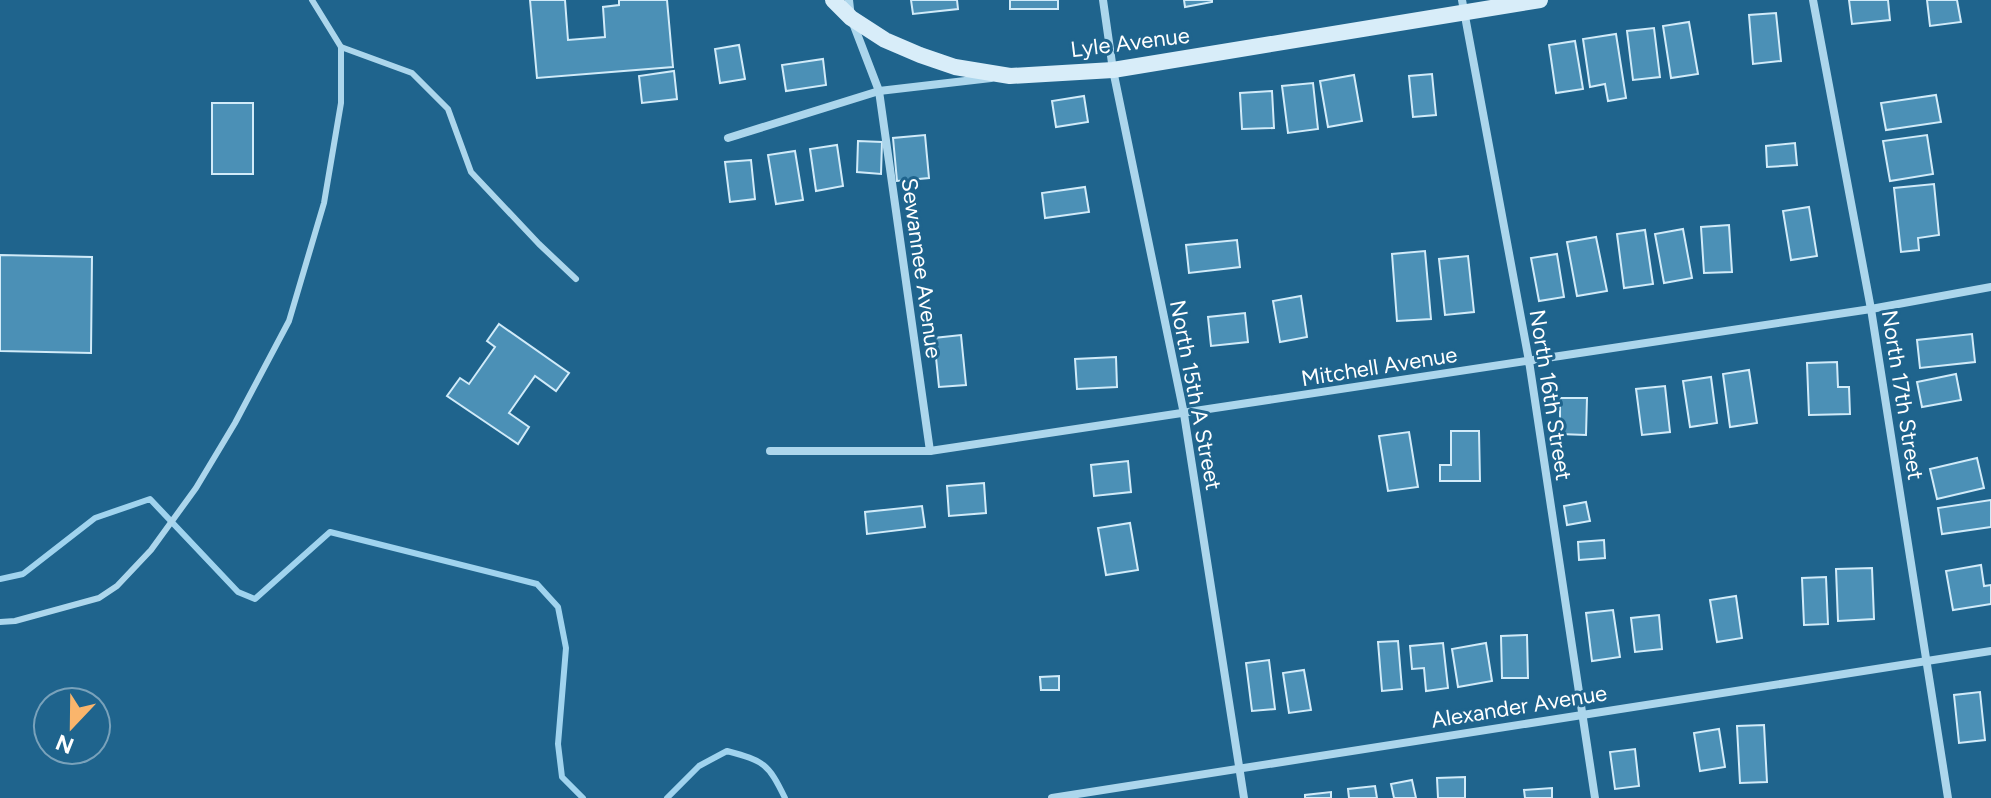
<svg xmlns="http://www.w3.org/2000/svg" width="1991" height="798" viewBox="0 0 1991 798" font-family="Figtree,sans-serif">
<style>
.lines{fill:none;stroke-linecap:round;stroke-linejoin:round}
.stream{stroke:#a0d3ee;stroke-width:6}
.building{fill:#4b90b6;stroke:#d1ebf9;stroke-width:2}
.service{stroke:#acd6ec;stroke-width:6}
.minor{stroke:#acd6ec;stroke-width:8}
.secondary{stroke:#d8edf9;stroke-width:16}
.labels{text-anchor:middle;stroke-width:6;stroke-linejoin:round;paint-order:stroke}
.street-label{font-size:22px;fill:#fff;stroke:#1f648d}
</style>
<rect width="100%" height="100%" fill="#1f648d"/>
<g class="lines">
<g class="stream">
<polyline points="0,579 23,574 95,518 150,499 238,592 255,599 330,532 537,584 558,607 566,648 558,744 562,777 583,798"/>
<path d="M667,798L699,766L727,751C764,761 768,763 785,798"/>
</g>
</g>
<g class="building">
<polygon points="530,0 565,0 568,40 605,37 603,7 619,5 619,0 667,0 673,67 537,78"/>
<polygon points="911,0 957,0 958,9 913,14"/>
<rect x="1010" y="0" width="48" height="9"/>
<polygon points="1184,0 1212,0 1212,2 1185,7"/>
<polygon points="1849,0 1888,0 1890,20 1852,24"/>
<polygon points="1927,0 1957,0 1961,22 1930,26"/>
<polygon points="1776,13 1781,61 1753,64 1749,15"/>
<polygon points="1689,22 1698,74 1671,78 1663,26"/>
<polygon points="1654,28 1660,77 1633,80 1627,31"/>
<polygon points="1616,34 1626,98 1608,101 1605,84 1590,87 1583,39"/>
<polygon points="1575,41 1583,89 1556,93 1549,45"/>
<polygon points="739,45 745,79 720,83 715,49"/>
<polygon points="823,59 826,85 786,91 782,65"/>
<polygon points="674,71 677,99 642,103 639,76"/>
<polygon points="1432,74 1436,115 1413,117 1409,76"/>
<polygon points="1354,75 1362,121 1328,127 1320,81"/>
<polygon points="1313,83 1318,129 1288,133 1282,86"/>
<polygon points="1272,91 1274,128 1242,129 1240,93"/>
<polygon points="1936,95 1941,122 1886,130 1881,103"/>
<polygon points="1084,96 1088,122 1056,127 1052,101"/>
<rect x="212" y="103" width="41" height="71"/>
<polygon points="925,135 929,178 897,181 893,138"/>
<polygon points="1927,135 1933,174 1890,181 1883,141"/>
<polygon points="858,141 882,142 881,174 857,172"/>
<polygon points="1795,143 1797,165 1767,167 1766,146"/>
<polygon points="837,145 843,186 816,191 810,149"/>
<polygon points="795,151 803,200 776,204 768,155"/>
<polygon points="751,160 755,199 730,202 725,162"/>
<polygon points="1934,184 1939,235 1918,238 1919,250 1901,252 1894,188"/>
<polygon points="1085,187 1089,212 1045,218 1042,193"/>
<polygon points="1809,207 1817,256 1791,260 1783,211"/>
<polygon points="1729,225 1732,272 1704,273 1701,227"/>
<polygon points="1683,229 1692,278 1664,283 1655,234"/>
<polygon points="1645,230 1653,284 1624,288 1617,234"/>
<polygon points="1596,237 1607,291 1577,296 1567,242"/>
<polygon points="1237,240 1240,267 1189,273 1186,245"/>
<polygon points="1425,251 1431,319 1397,321 1392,254"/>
<polygon points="1557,254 1564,297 1539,301 1531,258"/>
<polygon points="0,255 92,257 91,353 0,351"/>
<polygon points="1468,256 1474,312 1445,315 1439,259"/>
<polygon points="1301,296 1307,337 1280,342 1273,301"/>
<polygon points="1245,313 1248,342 1211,346 1208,317"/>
<polygon points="499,324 569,373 556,391 535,376 509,413 529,427 518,444 447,396 460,378 469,384 495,347 487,341"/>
<polygon points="1972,334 1975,362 1920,368 1917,340"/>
<polygon points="961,335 966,385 939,387 934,338"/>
<polygon points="1116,357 1117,387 1077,389 1075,359"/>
<polygon points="1837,362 1838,387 1849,387 1850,414 1809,415 1807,363"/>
<polygon points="1749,370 1757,423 1730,427 1723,374"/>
<polygon points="1956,374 1961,400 1922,407 1917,382"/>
<polygon points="1711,377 1717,423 1690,427 1683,381"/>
<polygon points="1665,386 1670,432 1642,435 1636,389"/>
<polygon points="1560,398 1587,398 1586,435 1560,434"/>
<polygon points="1451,431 1479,431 1480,481 1440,481 1440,465 1451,465"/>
<polygon points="1409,432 1418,487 1388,491 1379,436"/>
<polygon points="1977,458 1984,488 1937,499 1930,469"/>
<polygon points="1128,461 1131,492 1094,496 1091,465"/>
<polygon points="984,483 986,513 949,516 947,486"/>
<polygon points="1991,500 1991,527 1942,534 1938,508"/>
<polygon points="1586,502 1590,521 1567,525 1564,506"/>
<polygon points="922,506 925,527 867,534 865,512"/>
<polygon points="1130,523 1138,570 1106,575 1098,528"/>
<polygon points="1604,540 1605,558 1579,560 1578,542"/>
<polygon points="1981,565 1984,586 1991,585 1991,604 1953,610 1946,571"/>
<polygon points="1872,568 1874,619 1838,621 1836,569"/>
<polygon points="1826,577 1828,624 1804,625 1802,578"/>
<polygon points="1736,596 1742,638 1717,642 1710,600"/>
<polygon points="1613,610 1620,657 1592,661 1586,613"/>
<polygon points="1659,615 1662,649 1635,652 1631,618"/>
<polygon points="1527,635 1528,678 1502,678 1501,636"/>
<polygon points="1398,641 1402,689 1382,691 1378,642"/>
<polygon points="1443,643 1448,688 1426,691 1424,668 1412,669 1410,646"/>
<polygon points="1486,643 1492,681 1458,687 1452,649"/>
<polygon points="1269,660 1275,709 1252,711 1246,663"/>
<polygon points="1304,670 1311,710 1289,713 1283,673"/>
<polygon points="1059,676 1059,690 1041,690 1040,677"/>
<polygon points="1980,692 1985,740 1959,743 1954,695"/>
<polygon points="1764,725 1767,782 1740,783 1737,726"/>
<polygon points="1719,729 1725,767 1700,771 1694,733"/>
<polygon points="1635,749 1639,786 1615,789 1610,752"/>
<polygon points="1465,777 1465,798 1438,798 1437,778"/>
<polygon points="1412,780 1416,798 1394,798 1391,784"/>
<polygon points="1375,786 1377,798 1349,798 1348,789"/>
<polygon points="1552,788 1552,798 1525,798 1524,790"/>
<polygon points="1331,792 1331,798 1305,798 1305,795"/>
</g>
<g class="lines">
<g class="service">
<polyline points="341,47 412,73 448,109 471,172 539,244 576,279"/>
<polyline points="0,622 15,621 99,598 117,586 151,550 196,488 235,423 289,321 324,203 341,103 341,47 312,0"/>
</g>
<g class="minor">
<polyline points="849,0 851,18 879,91 930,451"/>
<polyline points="1103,0 1113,70 1184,414 1244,798"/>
<polyline points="1462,0 1529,361 1595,798"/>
<polyline points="1813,0 1871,309 1948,798"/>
<polyline points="728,138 879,91 991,78"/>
<polyline points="770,451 930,451 1871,309 1991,287"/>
<polyline points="1052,798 1991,651"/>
</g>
<polyline class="secondary" points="833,0 851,18 885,40 920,55 955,67 1010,76 1113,70 1540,0"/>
</g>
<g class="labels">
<g class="street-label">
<text transform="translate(1130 42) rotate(-7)" y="8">Lyle Avenue</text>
<text transform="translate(922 268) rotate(82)" y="8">Sewannee Avenue</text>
<text transform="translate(1379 366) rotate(-9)" y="8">Mitchell Avenue</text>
<text transform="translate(1196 395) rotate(79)" y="8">North 15th A Street</text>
<text transform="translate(1551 395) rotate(81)" y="8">North 16th Street</text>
<text transform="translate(1903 395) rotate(81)" y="8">North 17th Street</text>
<text transform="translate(1519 706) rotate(-9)" y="8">Alexander Avenue</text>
</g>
</g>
<g transform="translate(72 726) rotate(202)"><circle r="38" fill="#1f648d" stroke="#79a2bb" stroke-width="2"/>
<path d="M0-6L14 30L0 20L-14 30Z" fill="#fab56c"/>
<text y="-12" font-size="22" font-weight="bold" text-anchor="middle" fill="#ffffff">N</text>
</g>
</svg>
